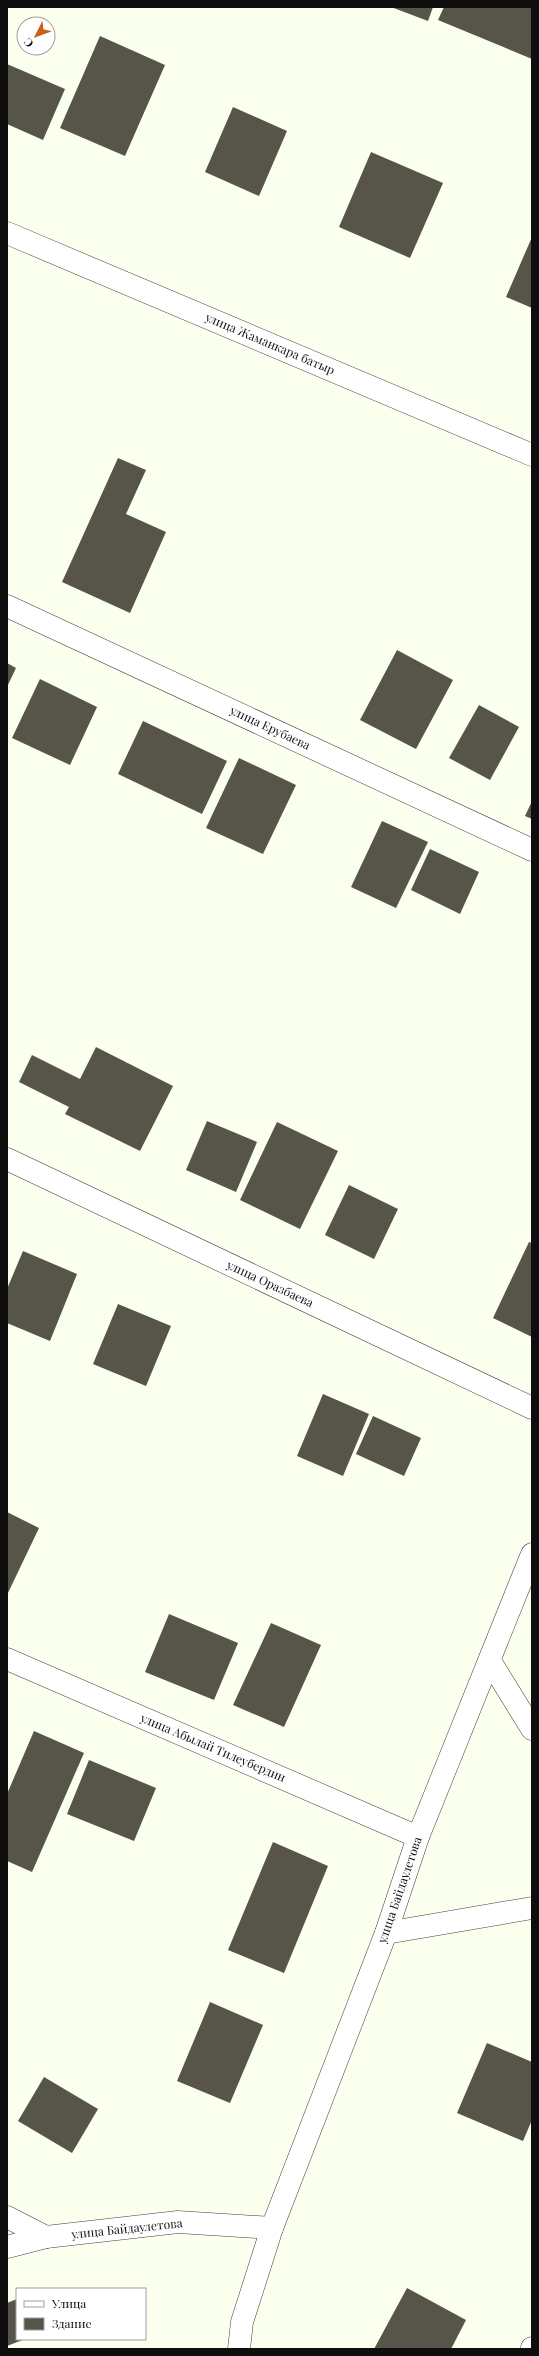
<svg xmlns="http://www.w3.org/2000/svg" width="539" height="2356" viewBox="0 0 539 2356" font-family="'Playfair Display',serif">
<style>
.building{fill:#575549}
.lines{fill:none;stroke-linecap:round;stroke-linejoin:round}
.minor-casing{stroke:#414141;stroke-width:23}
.minor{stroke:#fff;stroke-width:22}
.labels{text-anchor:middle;stroke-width:4;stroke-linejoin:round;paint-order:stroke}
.street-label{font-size:12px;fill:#0e0e0e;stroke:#fff}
</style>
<rect width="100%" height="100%" fill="#fbffee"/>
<g class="building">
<polygon points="391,7 433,7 428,21"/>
<polygon points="444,7 532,7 532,59 438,20"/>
<polygon points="100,36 165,65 125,156 60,128"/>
<polygon points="7,64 65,89 43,140 7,124"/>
<polygon points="233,107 287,131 259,196 205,172"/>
<polygon points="371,152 443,183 410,258 339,227"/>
<polygon points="532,237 532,308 506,297"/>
<polygon points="118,458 146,470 126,514 166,532 130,613 62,582"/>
<polygon points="397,650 453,680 416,749 360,720"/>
<polygon points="7,663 16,668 7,687"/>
<polygon points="40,679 97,707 70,765 12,738"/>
<polygon points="479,705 519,727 490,780 449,758"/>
<polygon points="143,721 227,761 202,814 118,774"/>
<polygon points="239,758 296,785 263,854 206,828"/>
<polygon points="532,801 532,819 525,816"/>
<polygon points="382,821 428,842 396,908 351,887"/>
<polygon points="430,849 479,872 460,914 411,890"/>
<polygon points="96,1047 173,1086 140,1151 65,1114 69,1107 19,1082 32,1055 80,1079"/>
<polygon points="207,1121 257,1142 236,1192 186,1170"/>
<polygon points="277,1122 338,1151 300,1229 240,1200"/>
<polygon points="349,1185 398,1209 374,1259 325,1235"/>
<polygon points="529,1242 532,1243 532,1337 493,1318"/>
<polygon points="23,1251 77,1274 50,1341 7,1323 7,1289"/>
<polygon points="118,1304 171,1326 146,1386 93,1364"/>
<polygon points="323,1394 369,1414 343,1476 297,1456"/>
<polygon points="373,1416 421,1438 404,1476 356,1454"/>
<polygon points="7,1512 39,1528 7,1595"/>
<polygon points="169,1614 238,1643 214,1700 145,1672"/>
<polygon points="271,1623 321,1645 284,1727 233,1705"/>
<polygon points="34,1731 84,1753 32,1872 7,1861 7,1794"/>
<polygon points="89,1760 156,1788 134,1841 67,1814"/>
<polygon points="273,1842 328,1866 284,1973 228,1950"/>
<polygon points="210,2002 263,2025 230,2103 177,2081"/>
<polygon points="487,2043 532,2062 532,2120 523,2141 457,2113"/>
<polygon points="44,2077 98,2109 72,2153 18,2121"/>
<polygon points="407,2288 466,2320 451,2349 374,2349"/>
<polygon points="17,2299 17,2339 25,2339 7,2346 7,2303"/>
</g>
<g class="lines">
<g class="minor-casing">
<g id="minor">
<polyline points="7,233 532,455"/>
<polyline points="7,606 532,850"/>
<polyline points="7,1159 532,1408"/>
<polyline points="7,1659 418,1837"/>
<polyline points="490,1661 532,1729"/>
<polyline points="386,1933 532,1908"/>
<polyline points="7,2217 46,2237"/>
<polyline points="7,2247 46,2237 178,2222 272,2228"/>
<polyline points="239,2349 242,2322 272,2228 386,1933 418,1837 532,1554"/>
<polyline points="532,2349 532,2348"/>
</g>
</g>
<use href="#minor" class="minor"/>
</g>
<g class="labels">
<g class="street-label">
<text transform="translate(270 344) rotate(23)" y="4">улица Жаманкара батыр</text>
<text transform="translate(270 728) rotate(25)" y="4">улица Ерубаева</text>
<text transform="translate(270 1284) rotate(25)" y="4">улица Оразбаева</text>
<text transform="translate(213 1748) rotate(23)" y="4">улица Абылай Тилеубердин</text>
<text transform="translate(400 1890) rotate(-71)" y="4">улица Байдаулетова</text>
<text transform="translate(127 2229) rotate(-6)" y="4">улица Байдаулетова</text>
</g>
</g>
<rect width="539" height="2356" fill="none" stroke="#0e0e0e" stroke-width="16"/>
<rect x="16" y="2288" width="130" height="52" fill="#ffffff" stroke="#9f9f9f"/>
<rect x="24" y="2301" width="20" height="6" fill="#ffffff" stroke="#9f9f9f"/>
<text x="52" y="2308" font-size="12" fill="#0e0e0e">Улица</text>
<rect x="24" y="2318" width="20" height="12" fill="#575549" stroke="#9f9f9f"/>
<text x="52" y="2328" font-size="12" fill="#0e0e0e">Здание</text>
<g transform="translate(36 36) rotate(228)"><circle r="19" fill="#ffffff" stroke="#9f9f9f"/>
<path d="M0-3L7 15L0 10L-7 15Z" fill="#ca6119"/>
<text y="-6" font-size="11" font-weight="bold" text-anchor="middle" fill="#0e0e0e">С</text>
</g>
</svg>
